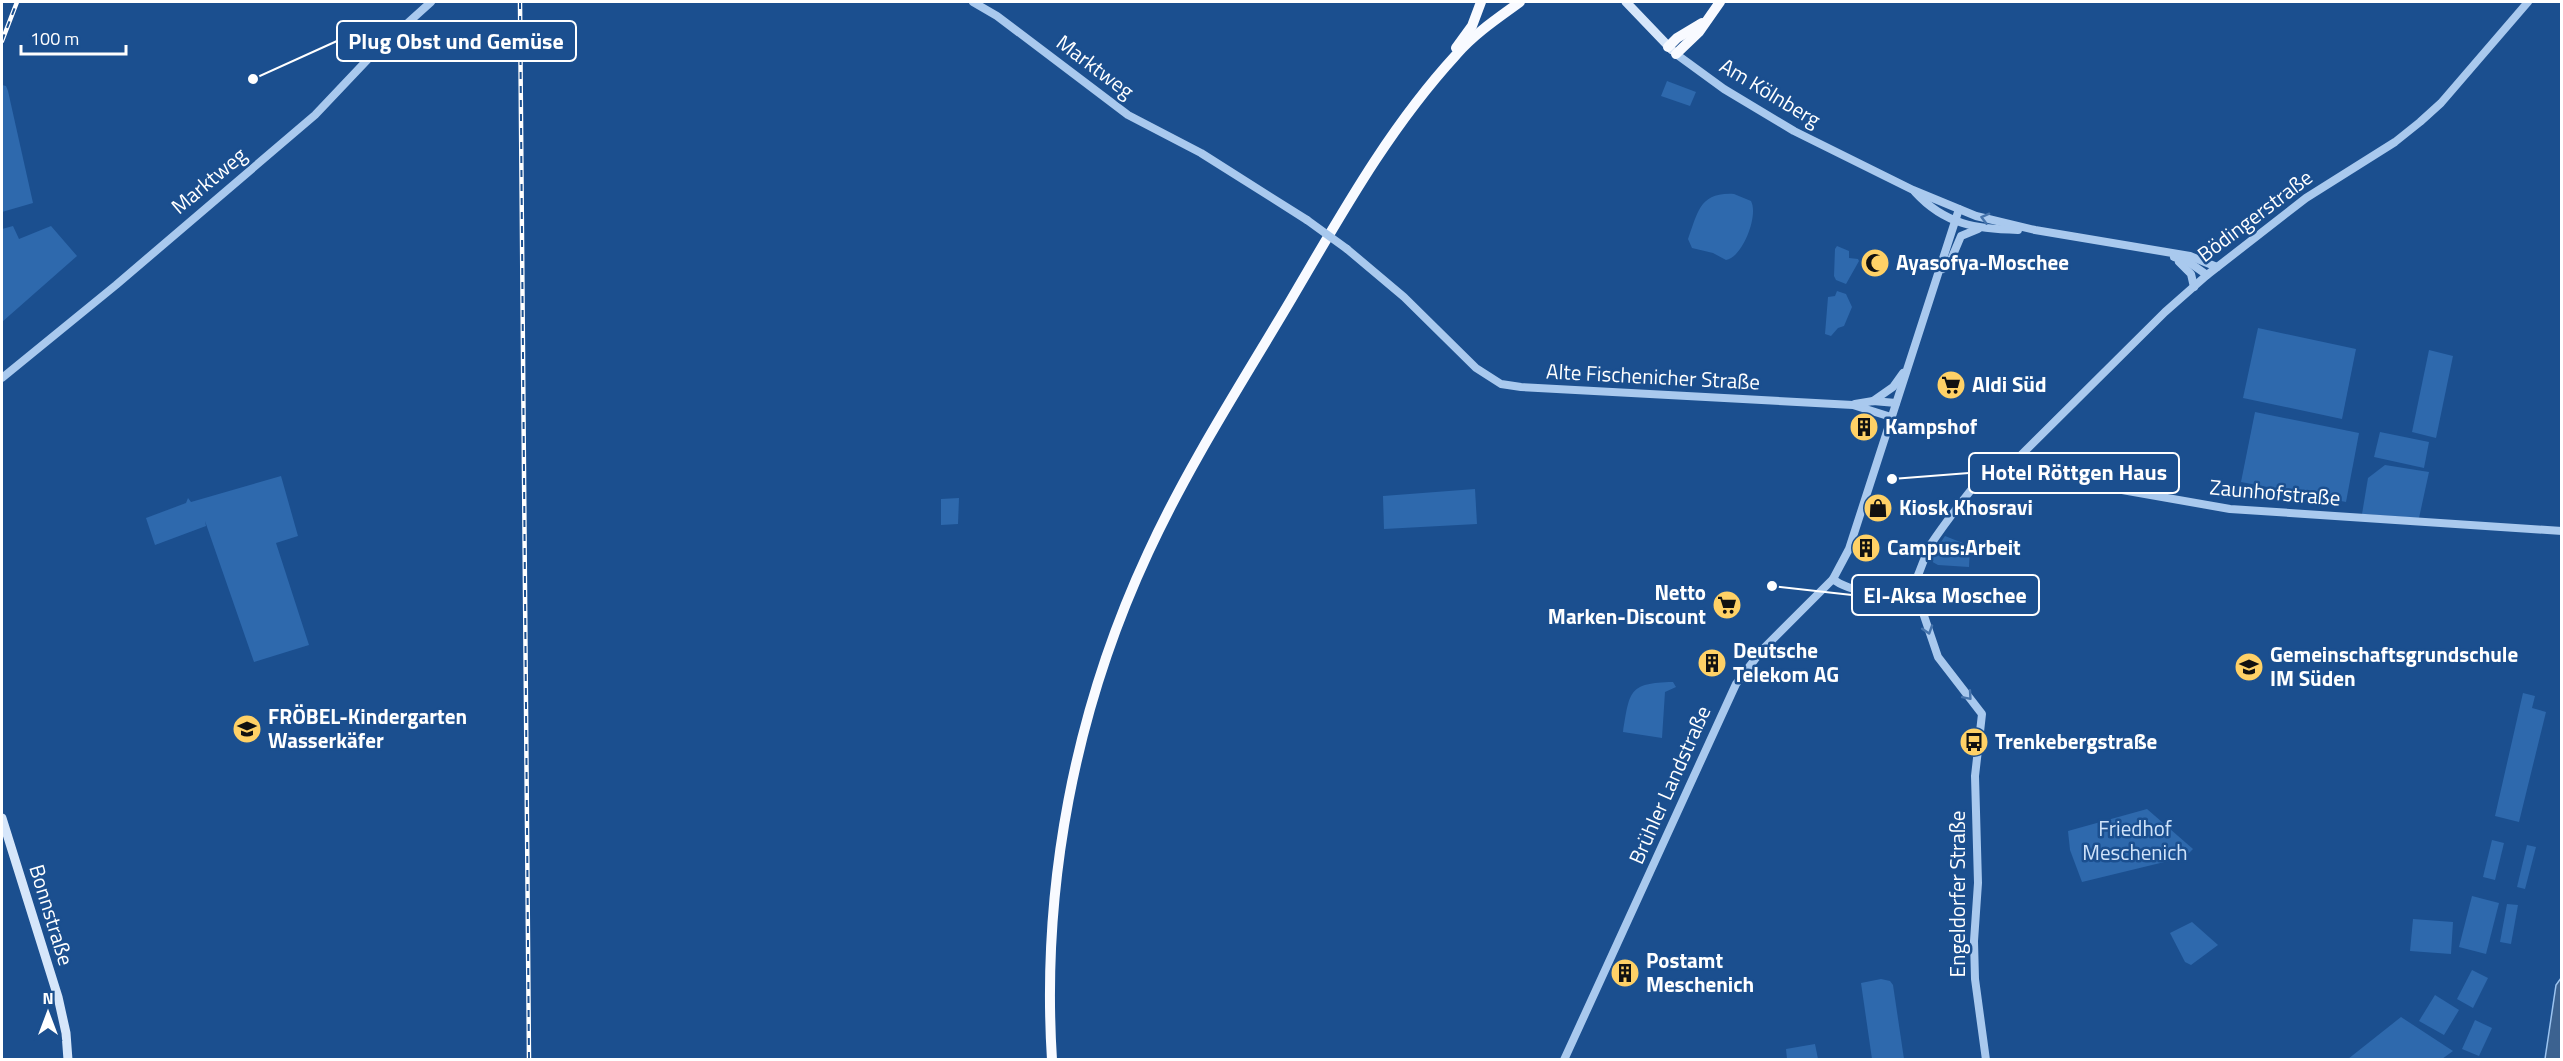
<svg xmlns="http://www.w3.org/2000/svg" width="2563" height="1061" viewBox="0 0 2563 1061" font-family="'Titillium Web',sans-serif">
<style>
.green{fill:#2e69ad}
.water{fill:#3c6290;stroke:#9cc4f0;stroke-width:1.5}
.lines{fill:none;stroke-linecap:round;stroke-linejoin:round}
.tertiary{stroke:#a9c9ee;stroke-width:8}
.secondary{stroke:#d6e6fa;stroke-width:9}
.trunk{stroke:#f8faff;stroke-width:10}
.rail-casing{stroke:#fff;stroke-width:4.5}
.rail{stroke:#1b4f8f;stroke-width:2;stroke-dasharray:7;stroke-linecap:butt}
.tertiary-bridge{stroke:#a9c9ee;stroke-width:8}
.oneway{stroke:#4674ac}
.labels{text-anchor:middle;stroke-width:5;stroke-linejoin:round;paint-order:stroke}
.street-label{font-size:21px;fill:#fff;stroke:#1b4f8f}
.poi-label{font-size:21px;font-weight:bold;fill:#fff;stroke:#1b4f8f;text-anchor:start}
.park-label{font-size:21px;fill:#cfe3fa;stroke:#1b4f8f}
.leader{fill:none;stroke:#fff;stroke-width:2}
.callout-dot{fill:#fff;stroke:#1b4f8f;stroke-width:2}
.callout{fill:#1b4f8f;stroke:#fff;stroke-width:2}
.callout-label{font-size:22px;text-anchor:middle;font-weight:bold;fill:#fff}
</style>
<rect width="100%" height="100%" fill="#1b4f8f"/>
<g class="green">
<polygon points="1667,81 1696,92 1690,106 1661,96"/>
<polygon points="2,85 6,86 8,91 33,203 2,212"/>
<path d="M1734,194L1751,201C1759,216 1742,258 1726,260L1713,253L1692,248L1688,239C1698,213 1699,192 1734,194Z"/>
<polygon points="13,226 19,239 51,226 77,256 2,322 2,229"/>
<polygon points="1837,246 1849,251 1849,258 1858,259 1859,261 1846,284 1836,280 1834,276 1835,249"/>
<polygon points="1837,291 1846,294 1852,307 1844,326 1838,328 1831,336 1825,334 1828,297 1835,296"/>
<polygon points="2258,328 2356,349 2342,419 2243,398"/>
<polygon points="2429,350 2453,356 2436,438 2412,432"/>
<polygon points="2255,412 2359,433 2346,502 2241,482"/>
<polygon points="2380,432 2429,442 2424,468 2374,457"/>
<polygon points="2385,465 2429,472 2419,518 2362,514 2368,478"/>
<polygon points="281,476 298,536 276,543 309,645 254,662 205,521 206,526 155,545 146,518 186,503 188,498 191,502"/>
<polygon points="1475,489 1477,524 1384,529 1383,496"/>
<polygon points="959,498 958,524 941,525 941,499"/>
<polygon points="1945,536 1970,546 1969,567 1938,565 1929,560"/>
<path d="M1673,682L1676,687L1665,692L1662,738L1623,732C1630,691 1628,683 1673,682Z"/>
<polygon points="2523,693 2535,696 2532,708 2546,712 2519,822 2495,816"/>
<polygon points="2147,809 2193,849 2185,857 2082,882 2070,850 2068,831"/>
<polygon points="2492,840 2504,843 2495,880 2483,877"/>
<polygon points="2527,845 2536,847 2525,889 2517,887"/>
<polygon points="2472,896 2499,903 2486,954 2459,947"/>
<polygon points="2507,904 2518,905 2511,944 2500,942"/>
<polygon points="2413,919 2453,922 2451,954 2410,951"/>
<polygon points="2192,922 2218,945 2191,965 2185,962 2170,933"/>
<polygon points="2472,970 2488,978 2473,1008 2457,999"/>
<polygon points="1881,979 1890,981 1893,985 1904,1059 1872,1059 1861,983"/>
<polygon points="2435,995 2459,1010 2444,1035 2419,1021"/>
<polygon points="2401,1017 2453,1051 2442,1059 2348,1059"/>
<polygon points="2475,1020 2492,1028 2479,1056 2462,1049"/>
<polygon points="1815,1044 1818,1059 1787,1059 1786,1049"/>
</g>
<polygon class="water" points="2561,978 2561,1059 2545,1059 2556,985"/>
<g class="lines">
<g class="tertiary">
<polyline points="973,2 997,16 1128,115 1201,153 1307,220"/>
<polyline points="1676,54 1724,89 1794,131 1913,190 1976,216 2035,230 2190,256 2217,267"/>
<path d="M1915,192C1945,225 1977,229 2018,230"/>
<polyline points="1347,249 1404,297 1476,368 1501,384 1521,387 1853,405 1891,417"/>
<polyline points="2174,257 2190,263 2207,275"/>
<polyline points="2179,262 2191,274 2194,287"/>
<polyline points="1943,269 1950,262 1961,236 1978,229"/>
<polyline points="2,378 116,285 315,115 370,57 431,2"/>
<polyline points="1873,401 1893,387 1903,373"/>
<polyline points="1855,404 1873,401 1896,403"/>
<polyline points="2011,469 2014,462 2165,312 2207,275 2306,198 2395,142 2420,122 2441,103 2528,2"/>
<path d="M1833,579C1845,590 1898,603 1911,590C1916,584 1925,554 1931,544C1947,520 1966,496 1984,474L1996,468L2230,509L2562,531"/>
<polyline points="1911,590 1919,601 1938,657 1982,714 1975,776 1978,883 1974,941 1975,979 1986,1060"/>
<polyline points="1564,1060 1736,684 1762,650 1833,579 1849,549 1959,209"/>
</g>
<g class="secondary">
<polyline points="1626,2 1672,50"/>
<polyline points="2,818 58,997 66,1033 68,1060"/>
</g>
<g class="trunk">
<polyline points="1668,47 1677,38 1702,23"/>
<polyline points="1456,48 1472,26 1481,2"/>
<polyline points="1676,54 1699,32 1720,2"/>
<path d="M1052,1060C1041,886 1075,710 1148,553C1189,464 1243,381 1292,298C1342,213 1389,128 1456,55C1474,34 1498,18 1520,2"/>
</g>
<g class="rail-casing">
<g id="rail">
<polyline points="520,2 529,1060"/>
<polyline points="2,41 17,2"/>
</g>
</g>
<use href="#rail" class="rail"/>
<polyline class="tertiary-bridge" points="1307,220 1347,249"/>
</g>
<defs><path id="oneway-chevron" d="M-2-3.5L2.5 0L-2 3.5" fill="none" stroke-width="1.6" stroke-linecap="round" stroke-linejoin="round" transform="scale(1.5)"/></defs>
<g class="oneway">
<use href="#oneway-chevron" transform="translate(1985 218) rotate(-165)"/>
<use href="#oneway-chevron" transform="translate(1928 630) rotate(72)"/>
<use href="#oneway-chevron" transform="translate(1968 696) rotate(49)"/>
</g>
<defs>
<g id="mosque-disc" transform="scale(1.5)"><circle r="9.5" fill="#ffd166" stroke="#1b4f8f"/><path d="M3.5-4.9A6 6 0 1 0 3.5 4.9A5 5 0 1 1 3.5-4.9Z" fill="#111"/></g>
<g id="supermarket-disc" transform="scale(1.5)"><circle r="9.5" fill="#ffd166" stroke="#1b4f8f"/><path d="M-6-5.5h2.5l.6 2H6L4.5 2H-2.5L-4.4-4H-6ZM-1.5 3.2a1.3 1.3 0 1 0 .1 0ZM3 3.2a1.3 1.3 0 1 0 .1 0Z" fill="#111"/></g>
<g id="building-disc" transform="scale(1.5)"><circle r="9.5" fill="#ffd166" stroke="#1b4f8f"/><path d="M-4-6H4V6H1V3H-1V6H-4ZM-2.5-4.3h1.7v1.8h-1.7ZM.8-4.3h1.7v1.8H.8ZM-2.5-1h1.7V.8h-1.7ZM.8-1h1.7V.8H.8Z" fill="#111"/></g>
<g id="shop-disc" transform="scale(1.5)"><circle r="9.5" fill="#ffd166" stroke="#1b4f8f"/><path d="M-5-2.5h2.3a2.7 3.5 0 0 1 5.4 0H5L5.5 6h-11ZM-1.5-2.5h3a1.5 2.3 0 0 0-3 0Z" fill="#111"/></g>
<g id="school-disc" transform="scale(1.5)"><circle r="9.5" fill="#ffd166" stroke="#1b4f8f"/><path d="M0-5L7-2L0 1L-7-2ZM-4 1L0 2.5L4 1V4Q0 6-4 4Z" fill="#111"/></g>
<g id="bus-disc" transform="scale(1.5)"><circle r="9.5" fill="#ffd166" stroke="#1b4f8f"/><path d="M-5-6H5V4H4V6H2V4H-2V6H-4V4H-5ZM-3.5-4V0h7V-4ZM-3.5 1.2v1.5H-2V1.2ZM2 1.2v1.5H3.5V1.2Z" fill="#111"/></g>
</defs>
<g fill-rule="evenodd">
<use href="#mosque-disc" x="1875" y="263"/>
<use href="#supermarket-disc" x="1951" y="385"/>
<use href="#building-disc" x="1864" y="427"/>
<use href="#shop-disc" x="1878" y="508"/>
<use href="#building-disc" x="1866" y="548"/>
<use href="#supermarket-disc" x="1727" y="605"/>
<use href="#building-disc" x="1712" y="663"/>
<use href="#school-disc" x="2249" y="667"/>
<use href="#school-disc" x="247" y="729"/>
<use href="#bus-disc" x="1974" y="742"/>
<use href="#building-disc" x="1625" y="973"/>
</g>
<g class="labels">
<g class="street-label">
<text transform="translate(1095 67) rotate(37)" y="7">Marktweg</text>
<text transform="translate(1770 93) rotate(31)" y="7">Am Kölnberg</text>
<text transform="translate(209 181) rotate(-40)" y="7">Marktweg</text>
<text transform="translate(2255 216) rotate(-37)" y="7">Bödingerstraße</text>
<text transform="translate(1653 377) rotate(3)" y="7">Alte Fischenicher Straße</text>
<text transform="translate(2275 493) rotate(5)" y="7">Zaunhofstraße</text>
<text transform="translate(1670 785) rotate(-66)" y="7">Brühler Landstraße</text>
<text transform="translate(1958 894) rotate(-90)" y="7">Engeldorfer Straße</text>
<text transform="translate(51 915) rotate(73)" y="7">Bonnstraße</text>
</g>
<g class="poi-label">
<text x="1896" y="270">Ayasofya-Moschee</text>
<text x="1972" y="392">Aldi Süd</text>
<text x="1885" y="434">Kampshof</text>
<text x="1899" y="515">Kiosk Khosravi</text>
<text x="1887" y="555">Campus:Arbeit</text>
<text x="1706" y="600" text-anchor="end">Netto<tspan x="1706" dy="24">Marken-Discount</tspan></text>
<text x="1733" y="658">Deutsche<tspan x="1733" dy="24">Telekom AG</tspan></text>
<text x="2270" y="662">Gemeinschaftsgrundschule<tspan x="2270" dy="24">IM Süden</tspan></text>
<text x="268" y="724">FRÖBEL-Kindergarten<tspan x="268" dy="24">Wasserkäfer</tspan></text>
<text x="1995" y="749">Trenkebergstraße</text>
<text x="1646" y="968">Postamt<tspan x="1646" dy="24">Meschenich</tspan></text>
</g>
<g class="park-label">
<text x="2135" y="836">Friedhof<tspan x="2135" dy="24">Meschenich</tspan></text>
</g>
</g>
<path class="leader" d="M253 79L337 41M1892 479L1969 473M1772 586L1852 595"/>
<g class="callout-dot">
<circle cx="253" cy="79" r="6"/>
<circle cx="1892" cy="479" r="6"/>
<circle cx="1772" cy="586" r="6"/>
</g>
<g class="callout">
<rect x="337" y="21" width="239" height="40" rx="6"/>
<rect x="1969" y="453" width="210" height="40" rx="6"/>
<rect x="1852" y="575" width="187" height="40" rx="6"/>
</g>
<g class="callout-label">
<text x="456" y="49">Plug Obst und Gemüse</text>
<text x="2074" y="480">Hotel Röttgen Haus</text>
<text x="1945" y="603">El-Aksa Moschee</text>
</g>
<rect width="2563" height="1061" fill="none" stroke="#ffffff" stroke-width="6"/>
<g transform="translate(48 1013)" stroke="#1b4f8f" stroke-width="4.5" paint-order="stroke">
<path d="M0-4.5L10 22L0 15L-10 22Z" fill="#ffffff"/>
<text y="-9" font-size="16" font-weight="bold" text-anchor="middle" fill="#ffffff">N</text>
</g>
<path d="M21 45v9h105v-9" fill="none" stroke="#ffffff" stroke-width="3"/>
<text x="30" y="45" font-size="18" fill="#ffffff" stroke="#1b4f8f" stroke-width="4.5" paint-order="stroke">100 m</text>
</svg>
